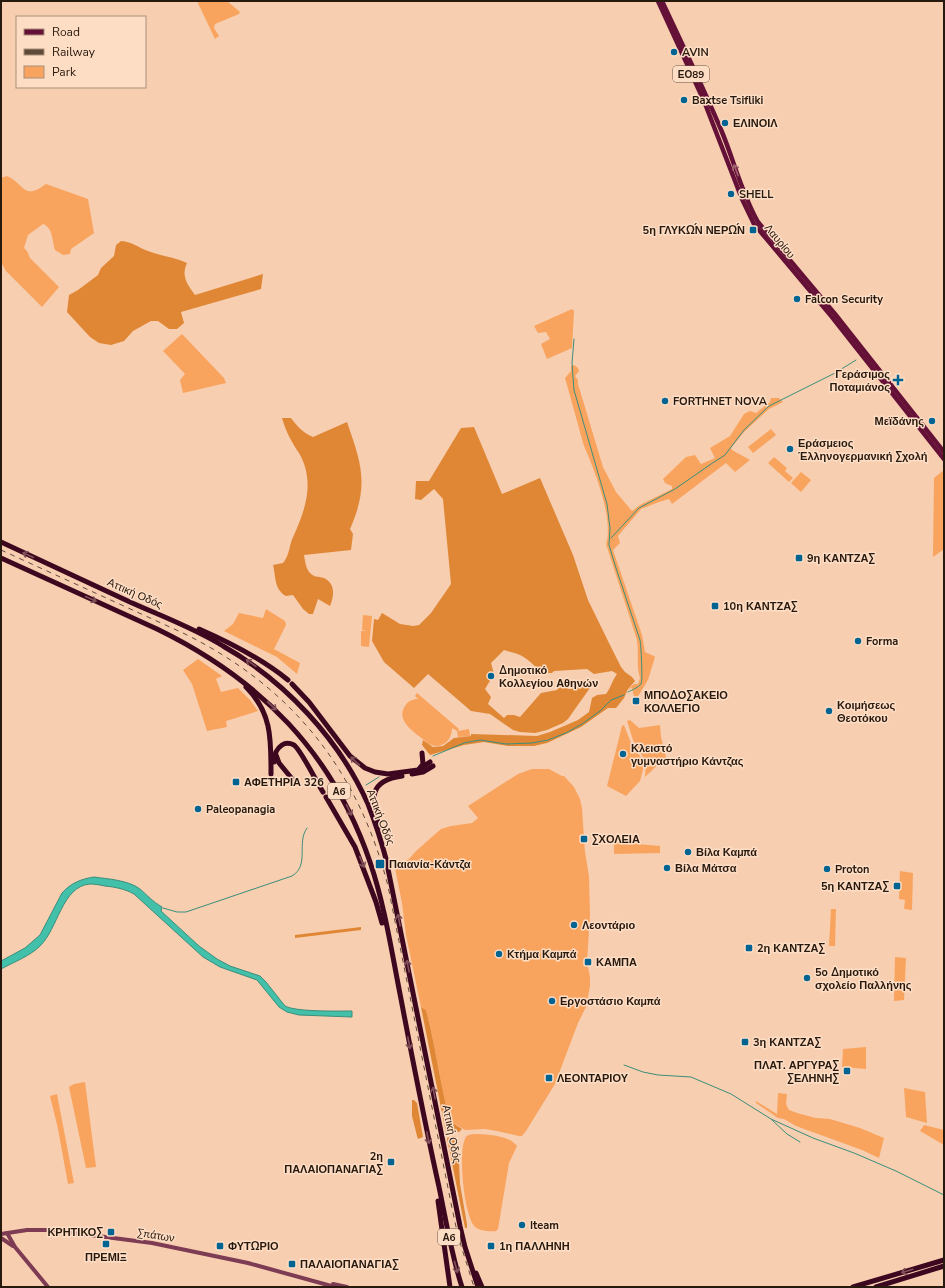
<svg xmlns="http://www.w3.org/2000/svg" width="945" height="1288" viewBox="0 0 945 1288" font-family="'Nunito Sans',sans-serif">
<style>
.green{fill:#f9a45e}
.forest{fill:#e08736}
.water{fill:#43c0aa;stroke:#3b8e7b}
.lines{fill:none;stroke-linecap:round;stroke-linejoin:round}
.stream{stroke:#3b8e7b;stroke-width:1}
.secondary{stroke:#7e3b54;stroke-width:4}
.primary{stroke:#651037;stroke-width:4.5}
.motorway{stroke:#3e0720;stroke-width:5}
.rail{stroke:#5f4a39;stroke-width:1;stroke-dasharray:5 5;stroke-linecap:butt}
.oneway{stroke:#a26270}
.oneway2{stroke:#81525a}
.poi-dot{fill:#006493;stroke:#feddc5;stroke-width:1.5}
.labels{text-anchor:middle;stroke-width:3;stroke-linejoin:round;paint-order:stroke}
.shield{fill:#feddc5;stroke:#685444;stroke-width:1}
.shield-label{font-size:10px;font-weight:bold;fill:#27190d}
.poi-label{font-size:11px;font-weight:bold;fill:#27190d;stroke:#feddc5;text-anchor:start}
.street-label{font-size:11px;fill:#27190d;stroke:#feddc5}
</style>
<rect width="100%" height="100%" fill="#f7ceb0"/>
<g class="green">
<polygon points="197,1 227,1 240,12 239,14 215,24 214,28 219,36 215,39"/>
<path d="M7,176C25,184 23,201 46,184L88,199L94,233L71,249L70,254L63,255L55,250C52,240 53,228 43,224L28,235L24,248L27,251L30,258L59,287L42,307L6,271L1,262V178Z"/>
<polygon points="572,309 574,311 572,348 547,359 541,344 550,339 546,332 538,333 534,326"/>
<polygon points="182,334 224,378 226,383 183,393 180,380 185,374 163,351"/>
<path d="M574,365L578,368L579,371L575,376L578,380V384L603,467L616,492L632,511L640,505L672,489V486L665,483L663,479L686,457L695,455L701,464L715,458L710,448L730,436L744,414L750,411L756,413L770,402L771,398H779L783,402L769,409L744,432L731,448L732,450L750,460L735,472L726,463L672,504L669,499L659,502L641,509L618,536L620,543L613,550L642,635L645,652L654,656L655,657L648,680L635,701L632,688L628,689L634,684H638L640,678C636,666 639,653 637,640L606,544C613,523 599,483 591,463C589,456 585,450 583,443C577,421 571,399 565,378L571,371V366Z"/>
<polygon points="771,429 776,435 753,453 748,447"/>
<polygon points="774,457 787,468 785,471 793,478 789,482 768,463"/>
<polygon points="944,470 944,549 933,557 934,478"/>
<polygon points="801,472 811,480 801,492 791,483"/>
<polygon points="266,609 285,621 286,625 274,649 300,663 297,674 277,657 224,631 233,624 239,613 263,618"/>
<polygon points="363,615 372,616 369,647 361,646 361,631 366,631 362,630"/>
<polygon points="198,659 222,676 216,679 221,692 238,688 250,700 258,711 226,721 227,727 207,731 192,684 183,670"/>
<path d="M417,693L459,729L458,731L469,729L470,736L458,737L457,731L452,728C452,741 441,750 429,744C419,735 394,722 405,706C408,701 413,699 418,699L415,696Z"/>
<polygon points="630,720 639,728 660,725 661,737 666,757 645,777 646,762 633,740 627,721"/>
<polygon points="624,725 631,743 642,759 644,766 640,781 626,796 607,786 622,726"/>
<path d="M532,769H549L562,776H564L574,787L580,799L582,808L585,852L589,876L590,915L587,962L590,977V986L586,1007L578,1023L555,1084L526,1131L522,1136H519L497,1131L485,1129L465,1130L450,1121C440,1084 436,1047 426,1010L421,1007L406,935L402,903L394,863L408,860L416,851L441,829L451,826L472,823L478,818L468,806L518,774Z"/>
<polygon points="614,842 660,846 660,853 614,854"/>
<polygon points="900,871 913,873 912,910 904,909 905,900 899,899"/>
<polygon points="831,909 836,909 835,946 829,946"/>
<polygon points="895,957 906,958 904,1000 894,1001"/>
<polygon points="866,1047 866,1069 842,1067 843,1049"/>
<polygon points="85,1082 96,1167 86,1168 69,1087 74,1084"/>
<polygon points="904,1088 925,1092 927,1123 906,1117"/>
<polygon points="778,1093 787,1094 786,1104 789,1110 797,1113 816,1118 830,1119 860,1128 884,1138 879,1158 862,1150 796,1126 784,1119 778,1118 756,1103 756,1101 777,1114"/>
<polygon points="57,1094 74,1183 68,1184 58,1129 50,1096"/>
<polygon points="924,1125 944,1130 944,1145 920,1131"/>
<path d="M473,1134C485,1134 509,1135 517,1146L509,1163L498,1229L496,1231C490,1232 480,1231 475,1227C464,1216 458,1153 465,1139C466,1135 469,1135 473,1134Z"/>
</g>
<g class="forest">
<path d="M121,241C133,242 137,247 148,251C161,256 174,257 187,263C181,276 187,284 195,295L263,274L261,289L181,312L184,323L177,329H169L158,321H151L133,331L124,341L111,345L99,343L90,337L67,312L69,295L78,290L98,275L101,268L114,256L116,245Z"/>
<path d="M282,418H291C297,426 303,433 313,437L347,422C362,465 369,486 350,529L353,534L351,550L304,555C305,561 306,569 310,573C315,578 318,576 324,578C336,584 334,596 330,606L318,599L313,614H309L303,609L293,595L286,596C274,589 276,577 273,565L283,563C290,555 289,544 294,535C306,508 315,481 299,453C291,441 286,432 282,418Z"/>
<path d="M474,427L502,494L540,478L573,555L588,600L608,641L621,667L625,672L632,677L635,681L628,689L624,698L616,708H608L581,727L547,743L534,746H508L484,742L464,745L430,755L422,745L423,740L433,747L443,746L454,738L471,736V734L537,736L550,732L578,720L589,712L592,698L597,695L606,694C611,687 612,681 617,674L612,671L594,674L587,669L554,671L552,673C538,673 533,662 522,656C517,653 510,652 504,650L491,663L494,674L485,689L491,697L488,704L504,718L507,715H514L520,717L541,693L557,690L558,688L567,687L568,689H571L580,680H589L592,685L568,719L563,723L547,730L535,733L520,732L513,730L490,714L471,711L428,674L414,688L384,662L372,641L374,619L378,620L382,613L400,624L413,626L419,625L431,613L451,584L443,499L434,489L421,500L415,499L416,481H429L461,428Z"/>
<polygon points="361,927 361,930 295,938 295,935"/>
<path d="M421,1007L426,1010C436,1047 440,1084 450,1121L462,1129L459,1132L446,1133Z"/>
<polygon points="412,1100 414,1100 417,1103 423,1137 418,1139 417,1136 412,1116"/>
<polygon points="455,1136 458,1140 460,1184 467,1224 467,1228 465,1228 447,1138"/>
</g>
<path class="water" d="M94,877C108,879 128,880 140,889C148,896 152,901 162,907L161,911L199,946L217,959L230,966L260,976L266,982L285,1006C296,1012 337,1011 352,1011V1017L299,1015L287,1012L279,1007L257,980L220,967L203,957L134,894C125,889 115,887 105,886C100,885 95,884 90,884C62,886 58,929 40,946C30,956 14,962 1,969V961L25,948L40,935L62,893C71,883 81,879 94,877Z"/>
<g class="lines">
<g class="stream">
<path d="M574,339L572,363L574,390L607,504L610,528L609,545L615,565L640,640C641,645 643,681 641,684C639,687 632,690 628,692"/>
<polyline points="611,538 639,508 675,489 711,464 725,455 744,430 769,406 835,373 856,360"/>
<polyline points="433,756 464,743 480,740 506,744 532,743 548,740 566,733 582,724 600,711 611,700 624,695"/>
<polyline points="366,785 379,777"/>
<path d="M163,908L177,912H186L292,876C310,865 296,843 307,828"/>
<polyline points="624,1065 643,1072 658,1075 691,1077 731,1094 771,1119 813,1138 854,1153 896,1171 944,1195"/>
<polyline points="772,1120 787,1134 800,1142"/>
</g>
<g class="secondary">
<polyline points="7,1233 15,1247 48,1287"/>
<polyline points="1,1234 27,1230 51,1230 152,1243 248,1263 335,1287"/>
<polyline points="1,1238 13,1246"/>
<polyline points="333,1284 347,1287"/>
</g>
<g class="primary">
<polyline points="658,1 704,101 742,199 754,224 832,317 944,459"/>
<path d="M662,1C682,44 703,87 722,132C734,161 742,194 758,222L835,314L944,452"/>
</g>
<g class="motorway">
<path d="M1,542C44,562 87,582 130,602C161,616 194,628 223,646C285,681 339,739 368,804C375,822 381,840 386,859L460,1226L465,1247L478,1287"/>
<path d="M1,558L157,629C260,679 333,753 370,862C385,906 392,954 401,999C413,1062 425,1124 439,1187C446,1220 451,1254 462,1287"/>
<path d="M199,629C231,643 261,658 288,680"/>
<polyline points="292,684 309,702 350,756 365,768 375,772 388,774 418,770 430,762"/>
<path d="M246,687C272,713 271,739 271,774"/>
<polyline points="276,755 279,763 293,780"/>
<path d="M274,762C274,756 276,749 282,745C285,743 290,743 294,745C301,750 317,783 323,792"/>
<polyline points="419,769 423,764 422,753"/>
<polyline points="412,774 423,772 433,766"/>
<polyline points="326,797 355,847 376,902 382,923"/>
<path d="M379,827C372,799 367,781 402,776"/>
<polyline points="438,1201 450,1287"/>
<polyline points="476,1273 482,1287"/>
<polyline points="853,1287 944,1260"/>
<polyline points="876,1287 944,1266"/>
</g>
<path class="rail" d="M1,550L183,633C291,686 358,769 388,886L452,1208L458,1236L474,1287"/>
</g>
<defs><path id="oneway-shaft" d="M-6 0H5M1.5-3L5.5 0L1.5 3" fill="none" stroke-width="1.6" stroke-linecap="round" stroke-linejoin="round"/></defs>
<use class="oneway" href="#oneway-shaft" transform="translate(736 170) rotate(-111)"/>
<g class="oneway2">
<use href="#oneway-shaft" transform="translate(28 555) rotate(-155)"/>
<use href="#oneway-shaft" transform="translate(91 599) rotate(24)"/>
<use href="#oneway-shaft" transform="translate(251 663) rotate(-145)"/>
<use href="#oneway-shaft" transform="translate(272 706) rotate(44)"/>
<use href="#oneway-shaft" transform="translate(355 761) rotate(-136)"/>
<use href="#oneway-shaft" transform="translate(349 810) rotate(64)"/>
<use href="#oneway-shaft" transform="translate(362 862) rotate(68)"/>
<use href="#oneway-shaft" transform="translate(399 920) rotate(-101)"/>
<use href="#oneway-shaft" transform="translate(408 966) rotate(-101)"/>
<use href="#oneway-shaft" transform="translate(409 1043) rotate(79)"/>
<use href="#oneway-shaft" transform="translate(434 1093) rotate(-101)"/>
<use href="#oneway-shaft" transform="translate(428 1138) rotate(79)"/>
<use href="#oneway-shaft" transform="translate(456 1267) rotate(75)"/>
<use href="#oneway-shaft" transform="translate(907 1271) rotate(163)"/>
</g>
<g class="poi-dot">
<circle cx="674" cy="52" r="4"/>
<circle cx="684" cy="100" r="4"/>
<circle cx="725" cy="123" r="4"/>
<circle cx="731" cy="194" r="4"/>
<rect x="749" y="226" width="8" height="8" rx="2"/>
<circle cx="797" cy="299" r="4"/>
<path d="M896 374h4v4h4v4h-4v4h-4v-4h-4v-4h4z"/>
<circle cx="665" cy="401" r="4"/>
<circle cx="932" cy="421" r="4"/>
<circle cx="790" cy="449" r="4"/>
<rect x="795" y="554" width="8" height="8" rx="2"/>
<rect x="711" y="602" width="8" height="8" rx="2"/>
<circle cx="858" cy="641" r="4"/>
<circle cx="491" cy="676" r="4"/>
<rect x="632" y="697" width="8" height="8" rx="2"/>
<circle cx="829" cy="711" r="4"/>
<circle cx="623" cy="754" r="4"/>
<rect x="232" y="778" width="8" height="8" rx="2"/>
<circle cx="198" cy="809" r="4"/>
<rect x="580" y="835" width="8" height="8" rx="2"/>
<circle cx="688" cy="852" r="4"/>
<rect x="375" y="859" width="10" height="10" rx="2"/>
<circle cx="667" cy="868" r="4"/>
<circle cx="827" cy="869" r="4"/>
<rect x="893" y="882" width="8" height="8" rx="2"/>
<circle cx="574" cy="925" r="4"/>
<rect x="745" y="944" width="8" height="8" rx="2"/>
<circle cx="499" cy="954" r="4"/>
<rect x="584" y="958" width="8" height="8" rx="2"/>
<circle cx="807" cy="978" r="4"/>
<circle cx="552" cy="1001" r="4"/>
<rect x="741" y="1038" width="8" height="8" rx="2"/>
<rect x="843" y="1067" width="8" height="8" rx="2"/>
<rect x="545" y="1074" width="8" height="8" rx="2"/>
<rect x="387" y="1158" width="8" height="8" rx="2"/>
<circle cx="522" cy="1225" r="4"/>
<rect x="107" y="1228" width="8" height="8" rx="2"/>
<rect x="102" y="1240" width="8" height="8" rx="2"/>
<rect x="216" y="1242" width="8" height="8" rx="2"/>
<rect x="487" y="1242" width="8" height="8" rx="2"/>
<rect x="288" y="1260" width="8" height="8" rx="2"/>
</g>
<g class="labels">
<g class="shield">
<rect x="673" y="66" width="36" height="16" rx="3"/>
<rect x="328" y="783" width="22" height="16" rx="3"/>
<rect x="438" y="1229" width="22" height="16" rx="3"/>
</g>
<g class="shield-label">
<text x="691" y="78">ΕΟ89</text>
<text x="339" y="795">Α6</text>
<text x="449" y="1241">Α6</text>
</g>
<g class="poi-label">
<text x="682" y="56">AVIN</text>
<text x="692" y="104">Baxtse Tsifliki</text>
<text x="733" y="127">ΕΛΙΝΟΙΛ</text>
<text x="739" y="198">SHELL</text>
<text x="745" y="234" text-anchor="end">5η ΓΛΥΚΏΝ ΝΕΡΏΝ</text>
<text x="805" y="303">Falcon Security</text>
<text x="890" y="378" text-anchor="end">Γεράσιμος<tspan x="890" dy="13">Ποταμιάνος</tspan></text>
<text x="673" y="405">FORTHNET NOVA</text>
<text x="924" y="425" text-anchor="end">Μεϊδάνης</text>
<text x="798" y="447">Εράσμειος<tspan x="798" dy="13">Έλληνογερμανική Σχολή</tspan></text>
<text x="807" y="562">9η ΚΑΝΤΖΑΣ</text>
<text x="723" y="610">10η ΚΑΝΤΖΑΣ</text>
<text x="866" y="645">Forma</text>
<text x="499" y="674">Δημοτικό<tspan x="499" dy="13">Κολλεγίου Αθηνών</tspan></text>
<text x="644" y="699">ΜΠΟΔΟΣΑΚΕΙΟ<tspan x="644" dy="13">ΚΟΛΛΕΓΙΟ</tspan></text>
<text x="837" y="709">Κοιμήσεως<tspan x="837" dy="13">Θεοτόκου</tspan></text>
<text x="631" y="752">Κλειστό<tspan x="631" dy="13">γυμναστήριο Κάντζας</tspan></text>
<text x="244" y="786">ΑΦΕΤΗΡΙΑ 326</text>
<text x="206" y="813">Paleopanagia</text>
<text x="592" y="843">ΣΧΟΛΕΙΑ</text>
<text x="696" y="856">Βίλα Καμπά</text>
<text x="389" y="868">Παιανία-Κάντζα</text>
<text x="675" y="872">Βίλα Μάτσα</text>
<text x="835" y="873">Proton</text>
<text x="889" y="890" text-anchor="end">5η ΚΑΝΤΖΑΣ</text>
<text x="582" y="929">Λεοντάριο</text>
<text x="757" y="952">2η ΚΑΝΤΖΑΣ</text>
<text x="507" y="958">Kτήμα Καμπά</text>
<text x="596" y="966">ΚΑΜΠΑ</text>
<text x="815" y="976">5o Δημοτικό<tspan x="815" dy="13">σχολείο Παλλήνης</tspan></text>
<text x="560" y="1005">Εργοστάσιο Καμπά</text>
<text x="753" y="1046">3η ΚΑΝΤΖΑΣ</text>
<text x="839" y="1069" text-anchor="end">ΠΛΑΤ. ΑΡΓΥΡΑΣ<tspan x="839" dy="13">ΣΕΛΗΝΗΣ</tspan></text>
<text x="557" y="1082">ΛΕΟΝΤΑΡΙΟΥ</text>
<text x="383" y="1160" text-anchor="end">2η<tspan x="383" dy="13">ΠΑΛΑΙΟΠΑΝΑΓΙΑΣ</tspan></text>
<text x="530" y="1229">Iteam</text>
<text x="103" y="1236" text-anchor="end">ΚΡΗΤΙΚΟΣ</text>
<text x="228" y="1250">ΦΥΤΩΡΙΟ</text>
<text x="499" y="1250">1η ΠΑΛΛΗΝΗ</text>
<text x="106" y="1261" text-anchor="middle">ΠΡΕΜΙΞ</text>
<text x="300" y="1268">ΠΑΛΑΙΟΠΑΝΑΓΙΑΣ</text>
</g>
<g class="street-label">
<text transform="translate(780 241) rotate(50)" y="4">Λαυρίου</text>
<text transform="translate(135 593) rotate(24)" y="4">Αττική Οδός</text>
<text transform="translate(381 817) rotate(69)" y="4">Αττική Οδός</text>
<text transform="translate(452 1134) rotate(79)" y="4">Αττική Οδός</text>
<text transform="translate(156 1235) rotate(9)" y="4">Σπάτων</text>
</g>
</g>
<rect width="945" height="1288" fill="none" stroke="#27190d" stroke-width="4"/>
<rect x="16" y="16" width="130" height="72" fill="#feddc5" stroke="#a88f7b"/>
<rect x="24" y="29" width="20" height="6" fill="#651037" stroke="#a88f7b"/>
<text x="52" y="36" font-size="12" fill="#27190d">Road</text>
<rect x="24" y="49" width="20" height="6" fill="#5f4a39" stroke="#a88f7b"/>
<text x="52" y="56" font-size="12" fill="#27190d">Railway</text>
<rect x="24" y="66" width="20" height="12" fill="#f9a45e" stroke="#a88f7b"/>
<text x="52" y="76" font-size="12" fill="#27190d">Park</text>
</svg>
